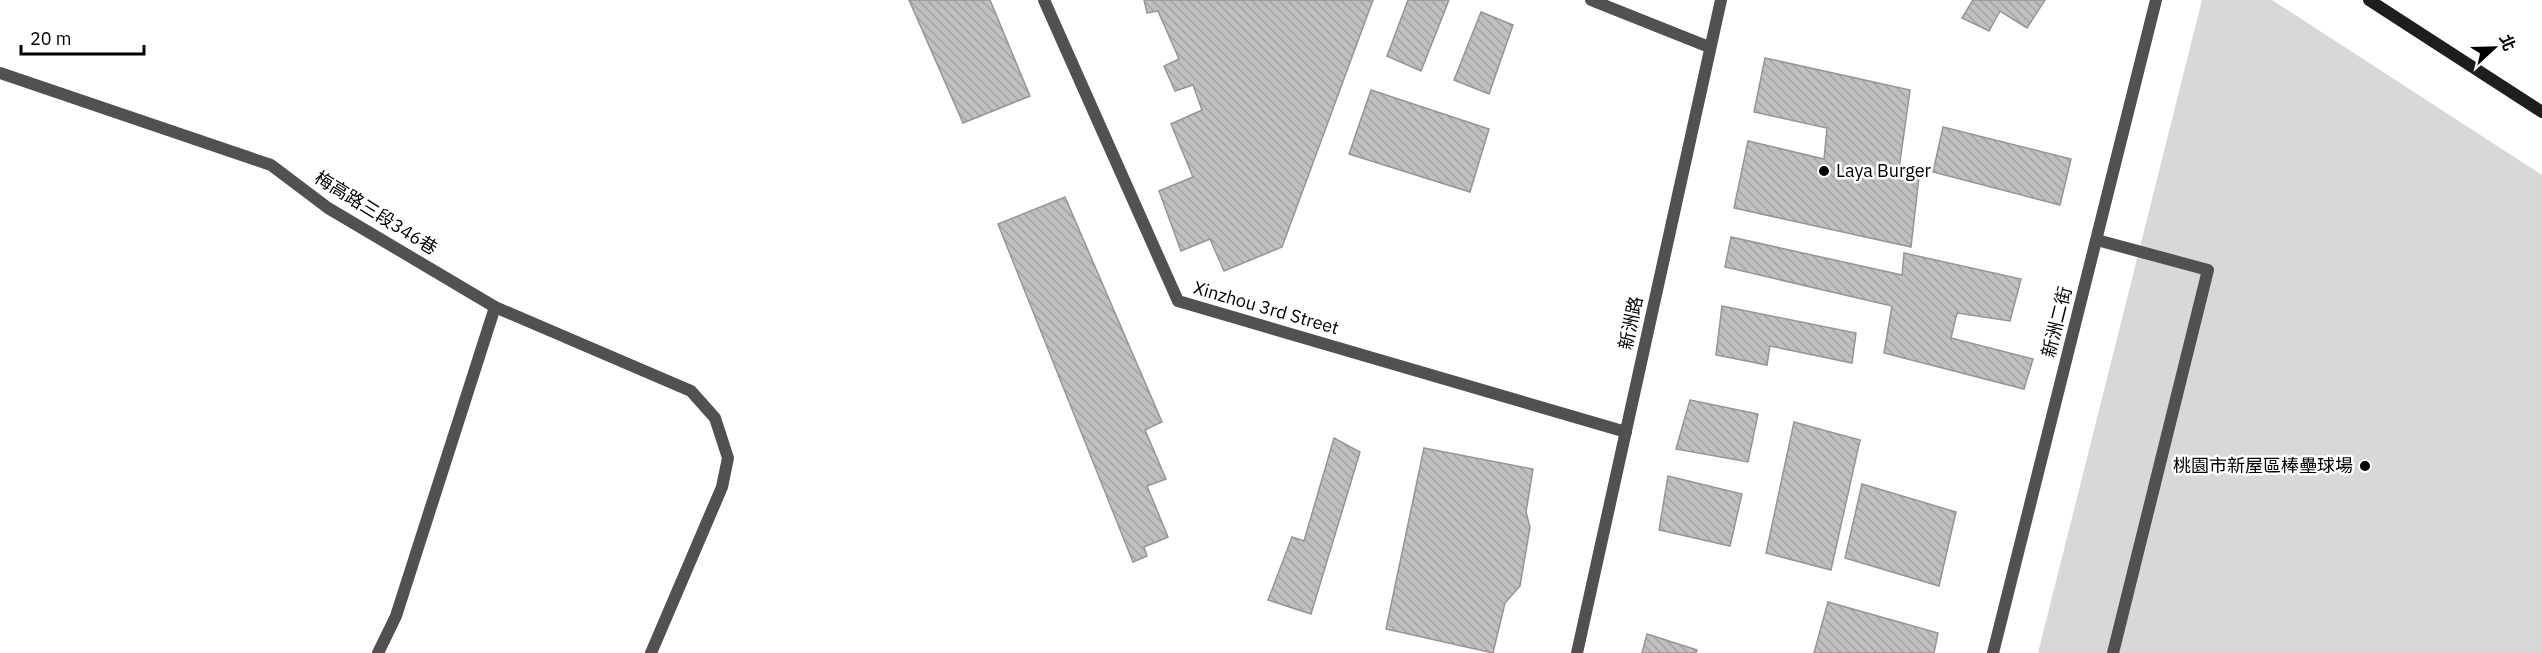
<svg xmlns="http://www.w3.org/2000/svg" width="2542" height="653" viewBox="0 0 2542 653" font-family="'IBM Plex Sans','Noto Sans TC',sans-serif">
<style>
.pitch{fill:#d8d8d8}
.building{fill:url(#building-back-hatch);stroke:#959595;stroke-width:1.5}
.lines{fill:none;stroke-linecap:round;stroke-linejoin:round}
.service{stroke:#515151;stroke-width:12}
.minor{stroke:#515151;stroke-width:12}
.secondary{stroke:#1e1e1e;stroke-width:12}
.poi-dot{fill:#000;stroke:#fff;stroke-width:2}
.labels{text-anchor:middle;stroke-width:5;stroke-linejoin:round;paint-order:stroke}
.poi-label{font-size:18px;fill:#000;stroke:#fff;text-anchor:start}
.street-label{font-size:18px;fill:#000;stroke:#fff}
</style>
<defs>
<pattern id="building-back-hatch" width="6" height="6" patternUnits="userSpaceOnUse" patternTransform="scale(1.5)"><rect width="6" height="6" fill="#c0c0c0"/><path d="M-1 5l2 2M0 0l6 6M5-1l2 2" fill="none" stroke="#a3a3a3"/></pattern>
</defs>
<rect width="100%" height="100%" fill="#fff"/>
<polygon class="pitch" points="2202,0 2272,0 2542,175 2542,653 2038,653"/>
<g class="building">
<polygon points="909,0 990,0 1030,96 963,123"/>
<polygon points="1144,0 1373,0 1282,247 1224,271 1210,239 1181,251 1159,191 1193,177 1171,124 1202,110 1193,85 1175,91 1164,66 1179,59 1158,11 1147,13"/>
<polygon points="1408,0 1449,0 1421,71 1387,56"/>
<polygon points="1973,0 2045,0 2027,28 2000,11 1989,31 1962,18"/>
<polygon points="1481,12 1513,25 1489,94 1454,80"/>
<polygon points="1765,58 1910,90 1898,176 1919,177 1911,247 1734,208 1748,141 1824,159 1827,128 1754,112"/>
<polygon points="1371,90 1489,129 1470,192 1349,154"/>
<polygon points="1943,127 2071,159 2060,205 1933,172"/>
<polygon points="1065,197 1162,422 1145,430 1166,479 1147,486 1168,537 1144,547 1147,556 1133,562 998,224"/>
<polygon points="1731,237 1902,275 1904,253 2021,279 2010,321 1957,313 1951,338 2033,359 2024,389 1884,353 1892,306 1725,267"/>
<polygon points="1722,306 1856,333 1852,363 1770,346 1767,365 1716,355"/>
<polygon points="1690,400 1758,414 1748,462 1676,449"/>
<polygon points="1794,422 1860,440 1831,570 1766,553"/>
<polygon points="1334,438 1360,452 1311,614 1268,600 1292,537 1304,541"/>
<polygon points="1424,448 1533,469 1526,512 1530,527 1520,586 1505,603 1493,653 1386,629"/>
<polygon points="1668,476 1742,494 1730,546 1659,530"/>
<polygon points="1862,484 1956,512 1939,586 1845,558"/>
<polygon points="1828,602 1938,633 1934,653 1814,653"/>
<polygon points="1647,634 1697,650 1696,653 1642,653"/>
</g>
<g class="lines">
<g class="service">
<polyline points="0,73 271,165 328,208 495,307 691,391 715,418 728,458 722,487 651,653"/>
<polyline points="2097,240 2208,270 2113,653"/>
<polyline points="378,653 396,616 495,307"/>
</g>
<g class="minor">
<polyline points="1044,0 1178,301 1626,432"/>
<polyline points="1591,0 1709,47"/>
<polyline points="1577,653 1721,0"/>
<polyline points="1993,653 2156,0"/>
</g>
<polyline class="secondary" points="2369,0 2542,112"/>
</g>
<g class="poi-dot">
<circle cx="1824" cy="171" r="6"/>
<circle cx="2365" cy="466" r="6"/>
</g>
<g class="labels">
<g class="poi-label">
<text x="1836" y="177">Laya Burger</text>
<text x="2353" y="472" text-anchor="end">桃園市新屋區棒壘球場</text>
</g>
<g class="street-label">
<text transform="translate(376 213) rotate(32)" y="6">梅高路三段346巷</text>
<text transform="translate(1266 308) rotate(16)" y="6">Xinzhou 3rd Street</text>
<text transform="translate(2057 322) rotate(-76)" y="6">新洲二街</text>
<text transform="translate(1631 323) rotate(-78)" y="6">新洲路</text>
</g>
</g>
<g transform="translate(2494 48) rotate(68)" stroke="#ffffff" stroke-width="4.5" paint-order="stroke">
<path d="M0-4.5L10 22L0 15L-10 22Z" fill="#000000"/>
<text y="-9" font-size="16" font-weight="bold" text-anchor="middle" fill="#000000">北</text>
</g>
<path d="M21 45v9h123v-9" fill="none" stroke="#000000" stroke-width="3"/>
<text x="30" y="45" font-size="18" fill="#000000" stroke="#ffffff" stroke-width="4.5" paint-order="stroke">20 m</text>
</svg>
